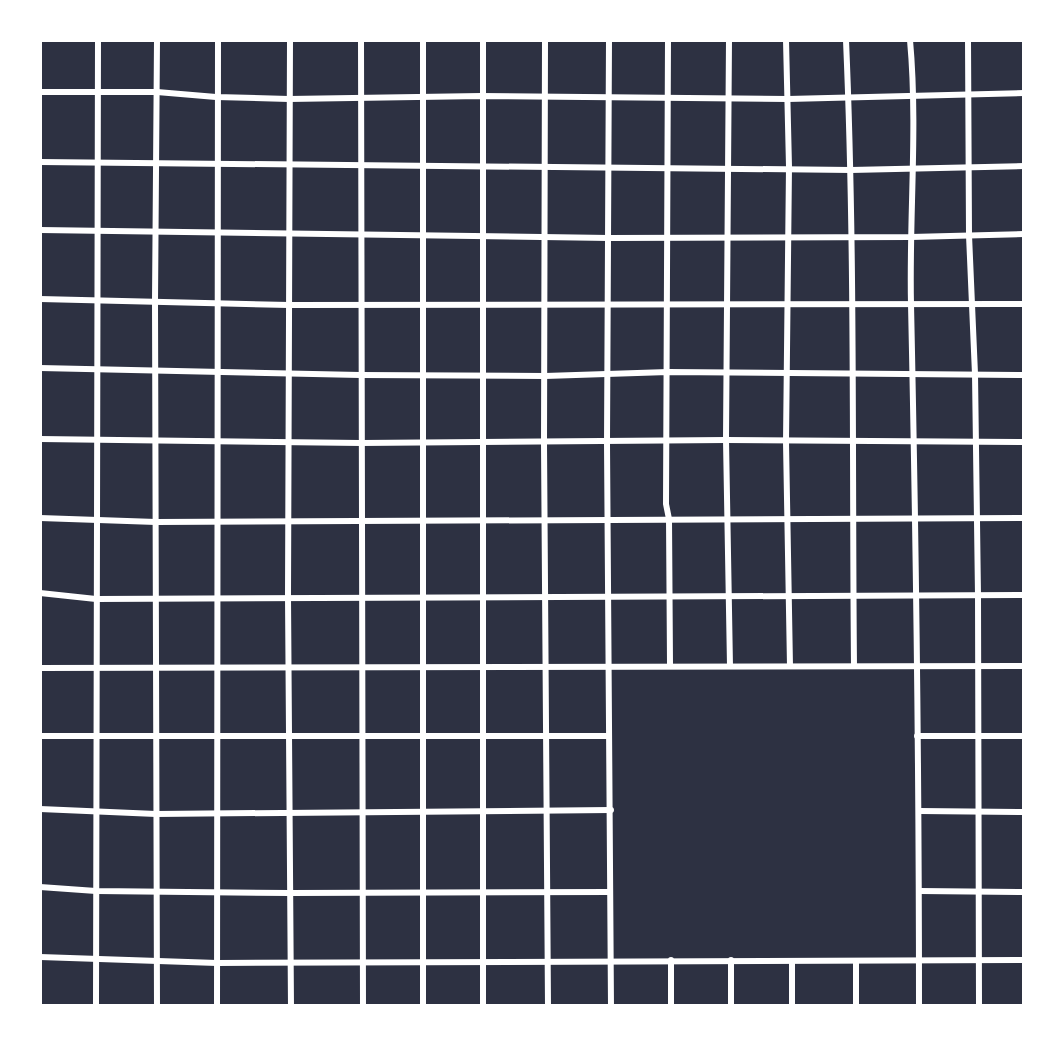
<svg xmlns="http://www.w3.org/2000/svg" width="1064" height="1046" viewBox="0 0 1064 1046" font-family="'Open Sans',sans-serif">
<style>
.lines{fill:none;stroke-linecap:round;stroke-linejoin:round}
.minor{stroke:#fff;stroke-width:6}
</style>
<rect width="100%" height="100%" fill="#2d3142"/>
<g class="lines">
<g class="minor">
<polyline points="290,40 288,597 291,1006"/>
<polyline points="361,40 363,1006"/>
<polyline points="483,40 483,1006"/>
<polyline points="545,40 544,444 548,1006"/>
<polyline points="609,40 607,443 611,1006"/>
<polyline points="668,40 666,504 669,519 670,664"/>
<polyline points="729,40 726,440 730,666"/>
<polyline points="786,40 789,167 786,442 790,666"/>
<path d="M846,40C855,249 852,457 854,666"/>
<path d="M910,40C918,128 909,216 911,304C916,538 919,772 919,1006"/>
<polyline points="968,40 969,235 975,374 978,595 979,1006"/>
<polyline points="40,92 157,92 216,97 289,99 481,96 788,99 1024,93"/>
<polyline points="40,162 851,170 1024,166"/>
<polyline points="40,230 609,238 911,237 1024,234"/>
<polyline points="40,299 289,305 1024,304"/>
<polyline points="40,368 360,375 545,376 668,372 1024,375"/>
<polyline points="40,439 361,443 726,440 1024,442"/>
<polyline points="40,518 156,522 1024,518"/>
<polyline points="40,593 96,599 1024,595"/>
<polyline points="40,668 1024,666"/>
<polyline points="40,736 609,736"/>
<polyline points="917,736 1024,736"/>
<polyline points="40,809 156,814 611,810"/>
<polyline points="920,811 1024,812"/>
<polyline points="40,887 96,891 290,893 610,892"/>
<polyline points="920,891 1024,892"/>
<polyline points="40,957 217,963 1024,960"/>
<polyline points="671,960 671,1006"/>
<polyline points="96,1006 98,40"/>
<polyline points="157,1006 155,302 157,40"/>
<polyline points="217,1006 218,40"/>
<polyline points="423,1006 423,40"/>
<polyline points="731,1006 731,960"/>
<polyline points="792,1006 792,961"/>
<polyline points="856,1006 856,961"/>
</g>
</g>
<rect width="1064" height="1046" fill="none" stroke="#ffffff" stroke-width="84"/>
</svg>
